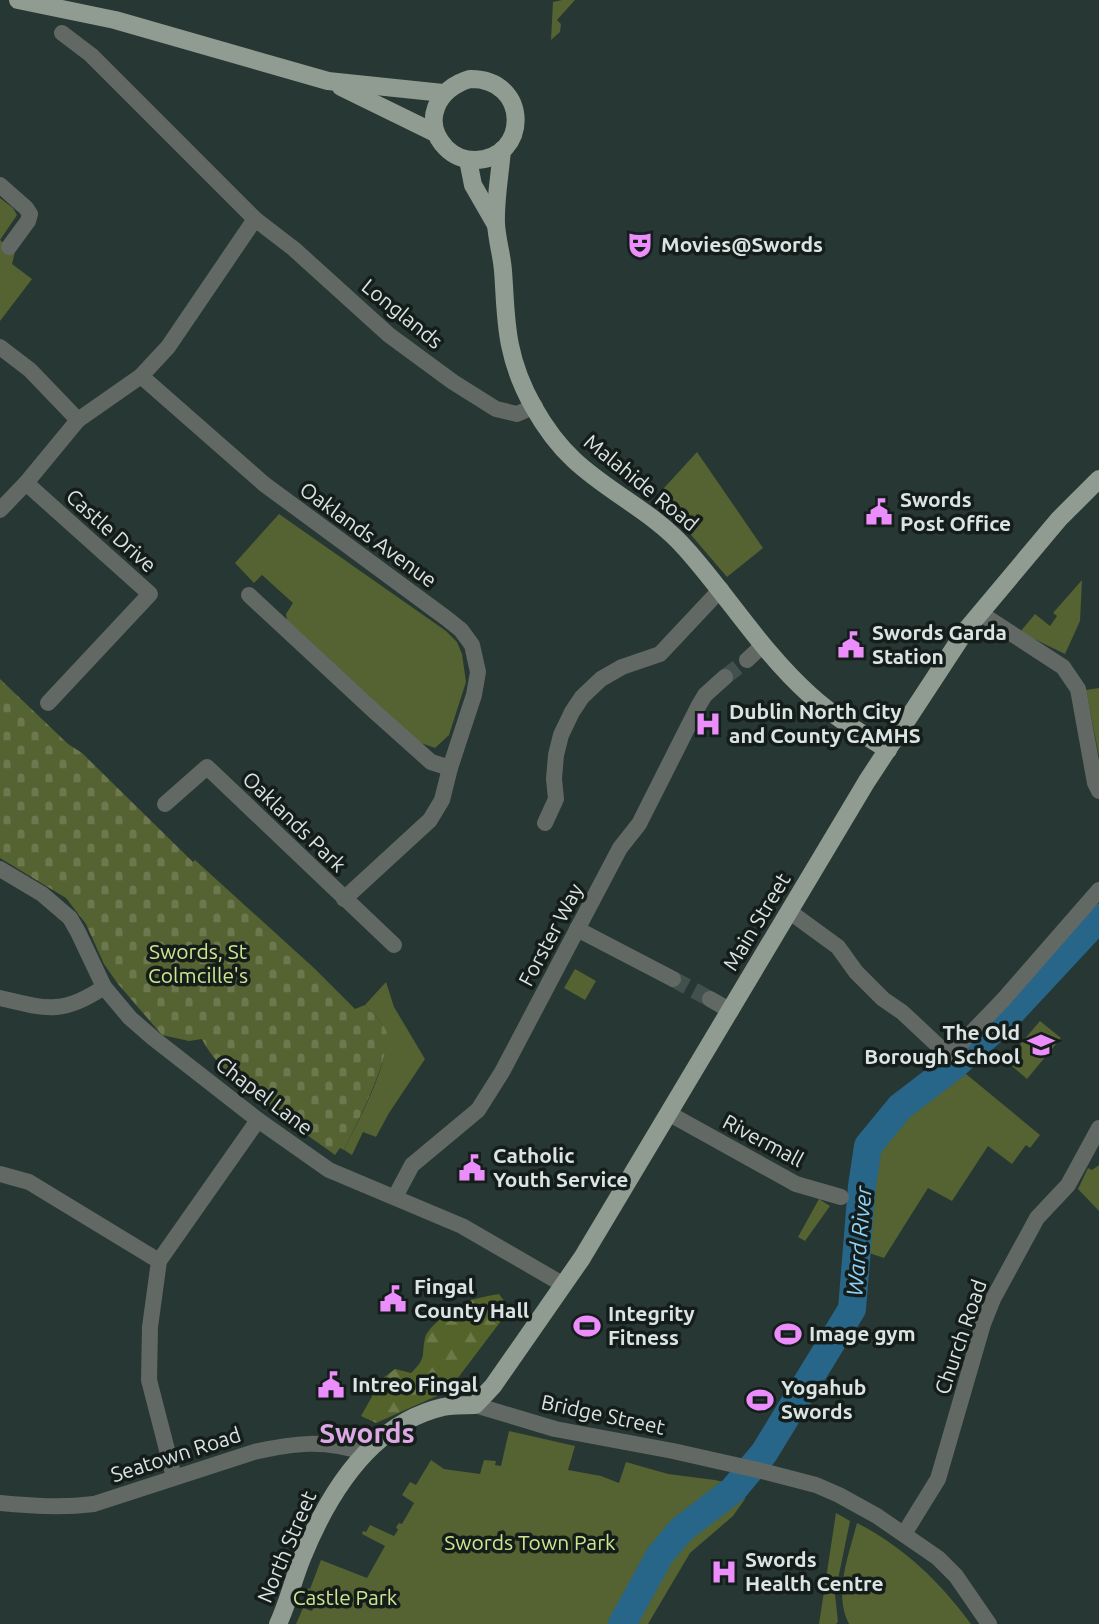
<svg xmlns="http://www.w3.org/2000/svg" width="1099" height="1624" viewBox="0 0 1099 1624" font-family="Ubuntu,sans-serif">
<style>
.green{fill:#556231}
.forest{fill:url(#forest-firs)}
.cemetery{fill:url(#cemetery-stones)}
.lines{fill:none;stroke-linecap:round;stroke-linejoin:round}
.river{stroke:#276688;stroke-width:28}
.minor-tunnel{stroke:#42514d;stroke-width:16;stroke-dasharray:16 8;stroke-linecap:butt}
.minor{stroke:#626863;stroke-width:16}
.major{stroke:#909b92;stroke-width:18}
.labels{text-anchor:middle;stroke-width:7;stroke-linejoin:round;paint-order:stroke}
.poi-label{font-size:21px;font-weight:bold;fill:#dae4e2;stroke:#151d1b;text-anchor:start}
.street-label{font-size:21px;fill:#dae4e2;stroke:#151d1b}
.park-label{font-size:21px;fill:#cee690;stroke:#151d1b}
.water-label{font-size:23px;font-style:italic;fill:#8dd2fb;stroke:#151d1b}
.district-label{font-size:28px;font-weight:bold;fill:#dca9e5;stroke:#151d1b}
</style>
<defs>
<pattern id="forest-firs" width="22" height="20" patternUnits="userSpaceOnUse" patternTransform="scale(1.75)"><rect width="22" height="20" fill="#546329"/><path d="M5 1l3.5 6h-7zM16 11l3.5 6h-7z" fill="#6c7948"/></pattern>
<pattern id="cemetery-stones" width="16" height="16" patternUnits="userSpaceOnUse" patternTransform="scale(1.75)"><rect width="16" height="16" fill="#556231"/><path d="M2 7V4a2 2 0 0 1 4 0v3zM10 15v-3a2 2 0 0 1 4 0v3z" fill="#6d784f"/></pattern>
</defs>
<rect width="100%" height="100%" fill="#273733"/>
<g class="green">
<polygon points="562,0 575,0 557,20 561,24 560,32 551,40 553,2"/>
<polygon points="0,198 13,208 17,215 0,240 15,252 12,264 32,279 0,321"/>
<polygon points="697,452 763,548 727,577 680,522 653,500"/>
<polygon points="279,514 446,631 457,642 462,654 466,682 449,735 435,748 418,742 287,620 286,614 293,603 262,575 254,583 235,563"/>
<polygon points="1082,580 1080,621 1065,654 1020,632 1035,614 1050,626 1057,616 1053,613"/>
<polygon points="1099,688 1099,756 1086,690"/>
<polygon points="575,969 596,981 585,1000 564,988"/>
<path d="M386,982L394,1007L425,1059L389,1113L376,1137L363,1132L352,1155L344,1150C357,1122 393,1060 385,1030C383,1022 371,1012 365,1005Z"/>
<polygon points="1040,1021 1061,1038 1027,1079 1006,1061"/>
<path d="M960,1069L1040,1135L1030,1148L1026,1145L1012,1164L988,1146L952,1201L928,1188L884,1258L863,1251C865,1222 864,1191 871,1163C881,1125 930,1092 960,1069Z"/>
<polygon points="1099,1165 1099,1211 1078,1189 1088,1168 1092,1170"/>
<polygon points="819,1199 830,1206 805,1241 798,1237"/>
<polygon points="509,1431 575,1446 568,1470 601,1476 619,1483 626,1462 668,1474 715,1480 741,1486 745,1499 733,1516 690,1553 648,1624 296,1624 303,1608 312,1611 317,1596 306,1592 308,1588 310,1589 321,1560 367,1578 385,1546 362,1534 363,1531 366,1532 370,1525 394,1536 398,1530 396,1527 399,1523 402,1524 414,1503 402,1495 410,1482 416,1485 431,1460 444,1469 480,1474 484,1460 496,1461 495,1465 501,1466"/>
<polygon points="836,1513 850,1521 835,1594 838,1622 836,1624 819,1624"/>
<path d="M857,1523C904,1547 940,1582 971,1624H849C833,1593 849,1555 857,1523Z"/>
</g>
<path class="forest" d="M499,1294L510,1309L448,1391L376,1423L361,1416L382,1379L395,1369L411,1373C427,1357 421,1357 425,1338C427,1327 456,1306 466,1302C476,1298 488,1296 499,1294Z"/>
<path class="cemetery" d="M0,679L68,744L82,753L193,862L195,860L315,969L355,1009L365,1005C371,1012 382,1021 386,1030C394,1054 355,1126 344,1150L340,1148L335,1155C297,1127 221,1079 202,1039L189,1041L162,1035L118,984L104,964L86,924L66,898L0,858Z"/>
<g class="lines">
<polyline class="river" points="622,1624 660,1555 682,1529 733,1490 764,1453 852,1309 862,1186 868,1146 900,1107 955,1065 1004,1020 1099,918"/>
<g class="minor-tunnel">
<polyline points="725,677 747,660"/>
<polyline points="673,979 710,999"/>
</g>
<g class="minor">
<polyline points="62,33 91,55 255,219 294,249 389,335 453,382 496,409 517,414 535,406"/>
<polyline points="0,185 26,208 30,214 28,221 9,247"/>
<polyline points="0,347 30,370 78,420"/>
<polyline points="141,376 264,484 446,618 461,630 472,645 478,672 474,695 450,768 442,800 430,820 344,899"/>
<polyline points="26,483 150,594 48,703"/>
<polyline points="0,510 26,483 78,420 141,376 168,347 255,219"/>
<polyline points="249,595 375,712 431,762 450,768"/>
<polyline points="980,613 1063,667 1078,689 1095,783 1099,791"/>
<polyline points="747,660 763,645"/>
<polyline points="165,804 207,767 394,945"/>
<polyline points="545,823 556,799 554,779 556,755 561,735 572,712 582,697 601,679 622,667 660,654 721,589"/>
<polyline points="0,869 42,894 70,918 78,932 104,987 130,1018 153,1038 258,1120 329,1170 462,1226 564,1285"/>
<polyline points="790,912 838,947 856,972 883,999 902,1012 949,1056 1003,1000 1099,890"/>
<polyline points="577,929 673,979"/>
<path d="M0,998C46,1009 63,1015 104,987"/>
<polyline points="710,999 731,1011"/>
<polyline points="668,1113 796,1184 841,1197"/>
<polyline points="0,1174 29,1182 159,1261"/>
<polyline points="395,1197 412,1165 478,1110 502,1072 620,848 639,824 699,705 705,695 725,677"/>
<polyline points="475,1405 555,1429 673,1451 766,1472 816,1485 839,1495 877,1516 938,1558 956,1576 989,1624"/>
<polyline points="174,1477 149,1380 150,1327 159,1261 258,1120"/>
<path d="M0,1503C32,1506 62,1508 94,1504L254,1452C294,1443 325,1439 365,1453"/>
<polyline points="904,1534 938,1479 983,1324 993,1299 1037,1218 1068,1185 1099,1128"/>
</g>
<g class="major">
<polyline points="18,0 115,20 328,81 443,93"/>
<path d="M470,79C530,78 530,159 475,160C464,160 454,156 446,148C421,122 437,88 470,79Z"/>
<polyline points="341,87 435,133"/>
<path d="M502,150C500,174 495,200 496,224C497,240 502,256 503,271C505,296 505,321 510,345C518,386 544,432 574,460C609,493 654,512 686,549C728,596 762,652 810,695C833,716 861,733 888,750"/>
<polyline points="468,160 473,185 496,225"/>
<path d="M278,1624C288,1603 293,1580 302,1558C328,1494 370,1424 443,1407C453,1405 465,1405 475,1405L493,1386L582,1258L867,781L966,630L1059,519L1099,479"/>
</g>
</g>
<defs>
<g id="theatre-bare" transform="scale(2.1)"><path d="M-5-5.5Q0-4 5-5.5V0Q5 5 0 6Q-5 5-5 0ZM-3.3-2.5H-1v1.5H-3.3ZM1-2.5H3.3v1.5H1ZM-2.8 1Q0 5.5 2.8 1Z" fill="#eb8dfb" stroke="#151d1b" stroke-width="2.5" paint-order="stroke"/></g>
<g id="civic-bare" transform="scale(2.1)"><path d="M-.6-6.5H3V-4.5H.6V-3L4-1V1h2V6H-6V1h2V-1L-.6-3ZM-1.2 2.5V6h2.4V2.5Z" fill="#eb8dfb" stroke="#151d1b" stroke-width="2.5" paint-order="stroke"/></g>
<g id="hospital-bare" transform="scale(2.1)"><path d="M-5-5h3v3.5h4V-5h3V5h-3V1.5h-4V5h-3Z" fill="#eb8dfb" stroke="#151d1b" stroke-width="2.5" paint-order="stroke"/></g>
<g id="school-bare" transform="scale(2.1)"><path d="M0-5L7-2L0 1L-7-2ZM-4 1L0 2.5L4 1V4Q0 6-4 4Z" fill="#eb8dfb" stroke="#151d1b" stroke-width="2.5" paint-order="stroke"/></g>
<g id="stadium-bare" transform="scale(2.1)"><path d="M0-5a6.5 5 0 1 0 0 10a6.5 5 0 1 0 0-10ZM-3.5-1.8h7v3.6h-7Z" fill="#eb8dfb" stroke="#151d1b" stroke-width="2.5" paint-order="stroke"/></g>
</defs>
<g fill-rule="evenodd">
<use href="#theatre-bare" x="640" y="245"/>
<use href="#civic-bare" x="879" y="512"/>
<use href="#civic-bare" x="851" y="645"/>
<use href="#hospital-bare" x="708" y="724"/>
<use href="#school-bare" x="1041" y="1045"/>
<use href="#civic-bare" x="472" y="1168"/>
<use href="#civic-bare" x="393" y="1299"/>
<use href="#stadium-bare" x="587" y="1326"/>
<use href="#stadium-bare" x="788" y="1334"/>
<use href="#civic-bare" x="331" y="1385"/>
<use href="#stadium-bare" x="760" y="1400"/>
<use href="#hospital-bare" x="724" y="1572"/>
</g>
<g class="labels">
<g class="poi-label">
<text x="661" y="252">Movies@Swords</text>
<text x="900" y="507">Swords<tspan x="900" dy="24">Post Office</tspan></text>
<text x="872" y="640">Swords Garda<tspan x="872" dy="24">Station</tspan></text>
<text x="729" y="719">Dublin North City<tspan x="729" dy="24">and County CAMHS</tspan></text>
<text x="1020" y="1040" text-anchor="end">The Old<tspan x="1020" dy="24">Borough School</tspan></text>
<text x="493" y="1163">Catholic<tspan x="493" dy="24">Youth Service</tspan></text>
<text x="414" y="1294">Fingal<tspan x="414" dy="24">County Hall</tspan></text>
<text x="608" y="1321">Integrity<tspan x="608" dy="24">Fitness</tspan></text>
<text x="809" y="1341">Image gym</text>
<text x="352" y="1392">Intreo Fingal</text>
<text x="781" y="1395">Yogahub<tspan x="781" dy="24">Swords</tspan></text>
<text x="745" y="1567">Swords<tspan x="745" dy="24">Health Centre</tspan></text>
</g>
<g class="street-label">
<text transform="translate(402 314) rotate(39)" y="7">Longlands</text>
<text transform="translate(641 483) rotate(39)" y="7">Malahide Road</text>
<text transform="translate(111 531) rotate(42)" y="7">Castle Drive</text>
<text transform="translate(368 535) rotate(36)" y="7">Oaklands Avenue</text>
<text transform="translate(294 822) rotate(44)" y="7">Oaklands Park</text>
<text transform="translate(757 922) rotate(-59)" y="7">Main Street</text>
<text transform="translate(551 935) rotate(-62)" y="7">Forster Way</text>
<text transform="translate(264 1096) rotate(37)" y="7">Chapel Lane</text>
<text transform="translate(763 1141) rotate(28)" y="7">Rivermall</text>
<text transform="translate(961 1337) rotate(-71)" y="7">Church Road</text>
<text transform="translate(603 1415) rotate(12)" y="7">Bridge Street</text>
<text transform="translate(176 1455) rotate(-18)" y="7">Seatown Road</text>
<text transform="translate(287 1547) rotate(-67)" y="7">North Street</text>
</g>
<g class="park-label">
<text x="198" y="959">Swords, St<tspan x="198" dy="24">Colmcille's</tspan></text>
<text x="530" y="1550">Swords Town Park</text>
<text x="345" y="1605">Castle Park</text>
</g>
<g class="water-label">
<text transform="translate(859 1241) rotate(-85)" y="8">Ward River</text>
</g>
<g class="district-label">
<text x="367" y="1443">Swords</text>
</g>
</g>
</svg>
